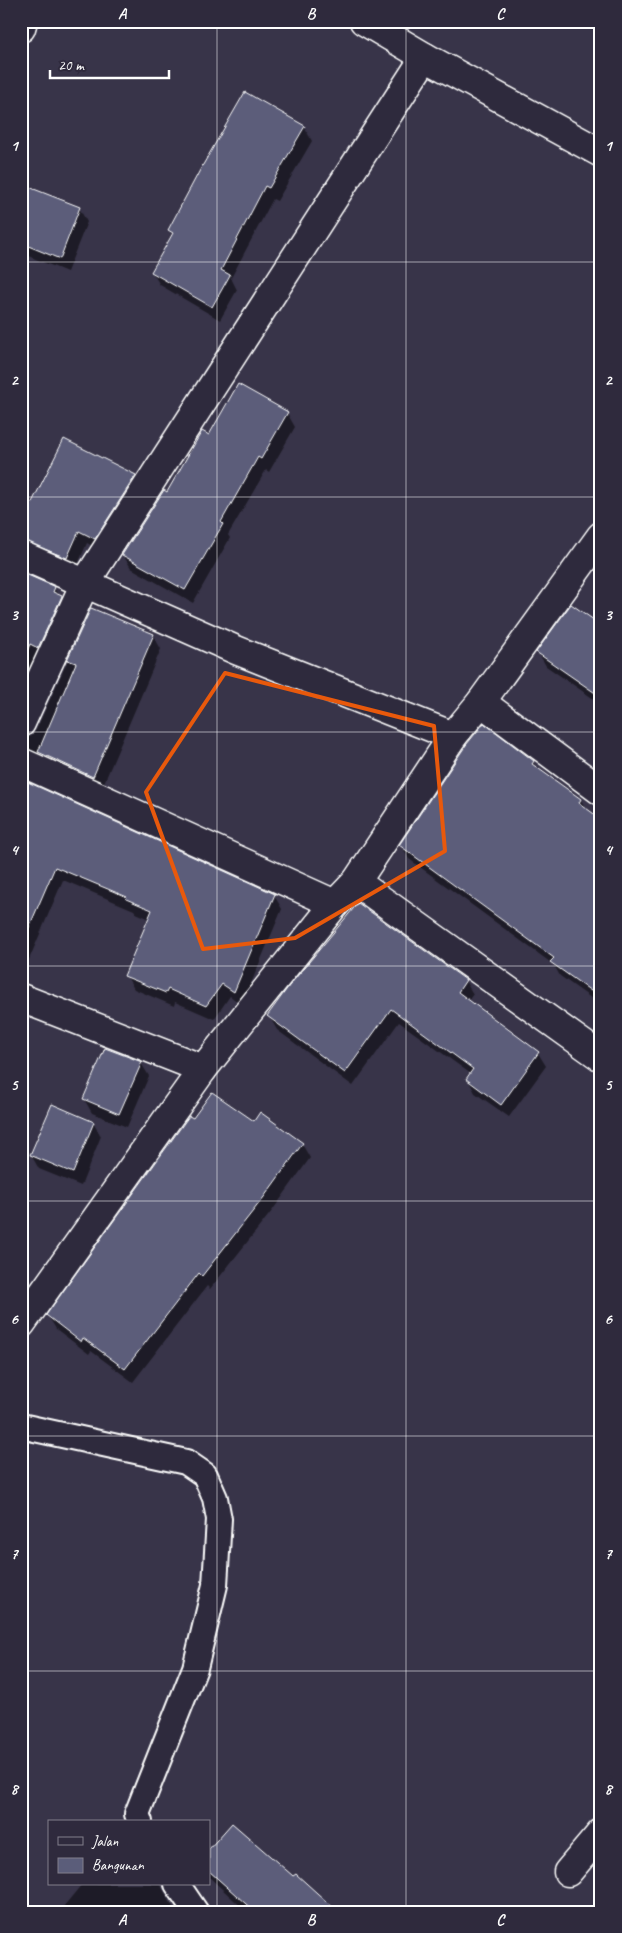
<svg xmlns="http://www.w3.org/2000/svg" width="622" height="1933" viewBox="0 0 622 1933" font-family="Caveat,sans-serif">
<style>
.shadow{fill:#0007}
.building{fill:#5b5d7a;stroke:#fff}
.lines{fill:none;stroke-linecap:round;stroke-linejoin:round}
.service-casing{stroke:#fff;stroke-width:28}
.minor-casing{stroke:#fff;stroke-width:31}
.service{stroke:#2f2a3d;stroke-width:24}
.minor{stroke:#2f2a3d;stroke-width:28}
.marked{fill:none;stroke:#e8590c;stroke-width:4;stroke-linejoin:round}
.grid{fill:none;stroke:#fff;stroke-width:1;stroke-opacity:0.55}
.neatline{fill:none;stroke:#fff;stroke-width:2}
.grid-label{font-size:16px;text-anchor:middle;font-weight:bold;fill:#fff}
</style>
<rect width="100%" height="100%" fill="#383449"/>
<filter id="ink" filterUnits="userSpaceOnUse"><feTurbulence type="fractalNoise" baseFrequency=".02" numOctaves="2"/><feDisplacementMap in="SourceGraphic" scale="10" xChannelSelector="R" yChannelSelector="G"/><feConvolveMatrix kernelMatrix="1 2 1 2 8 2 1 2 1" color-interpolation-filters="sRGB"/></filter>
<g filter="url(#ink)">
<g class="shadow">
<polygon points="304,127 312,141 277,201 273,199 231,278 237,290 220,320 160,285 152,272 173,236 170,230"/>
<polygon points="21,185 79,208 87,222 67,272 21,253"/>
<polygon points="287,413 295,427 269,472 266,470 228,535 230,538 193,603 131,568 123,555 209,437"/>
<polygon points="135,476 143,489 103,552 87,543 75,571 21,555 21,527"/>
<polygon points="21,574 54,588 69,611 21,715"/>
<polygon points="91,610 153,635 161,649 101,790 21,762 21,739 31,736 36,730"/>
<polygon points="601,611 601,704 546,666 538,652 593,621"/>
<polygon points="533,762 537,769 581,800 586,809 601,820 601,999 598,1003 560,976 554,965 409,859 401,845"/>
<polygon points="21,781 274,895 282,909 242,1005 230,996 214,1019 175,1002 174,1006 134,989 126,975 150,919 136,913 134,910 63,880 25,969 21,968"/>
<polygon points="465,981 473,994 468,1001 538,1053 546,1066 509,1117 475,1093 468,1079 471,1074 399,1022 353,1086 277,1030 269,1016"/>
<polygon points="141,1063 149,1076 127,1127 92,1113 84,1099"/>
<polygon points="194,1120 254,1123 302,1144 310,1158 272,1211 210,1289 207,1286 133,1382 91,1351 89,1354 56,1329 48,1316"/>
<polygon points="93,1123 101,1136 81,1186 39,1169 31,1155"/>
<polygon points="601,1289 601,1305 596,1296"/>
<polygon points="233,1825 293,1878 336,1912 247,1912 209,1877 209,1851"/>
<polygon points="82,1884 160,1884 174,1909 172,1912 59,1912"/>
</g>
<g class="building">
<polygon points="245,92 305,126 269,188 265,186 221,270 230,275 212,307 151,272 173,233 168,230 200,170"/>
<polygon points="21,184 80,207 60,259 21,243"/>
<polygon points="238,384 288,412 261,459 258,457 221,522 223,524 185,590 122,555 164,490 167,492 202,431 209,435"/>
<polygon points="64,439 136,475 95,539 79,531 67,558 21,540 21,524"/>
<polygon points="21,572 55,587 53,592 62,596 38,648 30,644 21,666"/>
<polygon points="571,604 601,625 601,697 536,652"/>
<polygon points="91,608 154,634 93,777 38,752 76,663 67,660"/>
<polygon points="484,723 534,761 532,764 581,799 579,803 601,819 601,998 550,962 554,958 399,845 466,745"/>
<polygon points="21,779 275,894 234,992 222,984 206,1006 168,989 166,993 124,976 152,910 126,899 127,897 55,867 21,946"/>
<polygon points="358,903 466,980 458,992 539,1052 501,1105 466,1079 473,1069 391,1009 345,1073 267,1016 289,986"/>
<polygon points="105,1048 142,1062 119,1114 83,1099"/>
<polygon points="212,1092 254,1121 260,1112 303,1143 264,1197 202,1276 199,1273 125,1369 83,1338 81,1342 46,1315 189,1116 193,1118"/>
<polygon points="52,1104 94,1122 73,1173 30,1155"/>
<polygon points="232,1823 293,1876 296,1874 338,1912 255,1912 209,1871 209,1849"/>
</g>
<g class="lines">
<g class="service-casing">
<g id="service">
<polyline points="21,1426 186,1462 205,1475 215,1498 219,1519 215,1585 195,1668 137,1814 140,1822"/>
<polyline points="177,1884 196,1912"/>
</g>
</g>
<g class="minor-casing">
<g id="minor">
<polyline points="364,21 425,57 601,153"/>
<polyline points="21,28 23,21"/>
<polyline points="21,555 236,650 453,736"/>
<polyline points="481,702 601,791"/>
<polyline points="21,723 85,583 425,57"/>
<polyline points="21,762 335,904"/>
<polyline points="356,882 601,1057"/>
<polyline points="21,998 203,1069"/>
<polyline points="21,1324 203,1069 335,904 356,882 453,736 481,702 601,536"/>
<polyline points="568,1872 601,1833"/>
</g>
</g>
<use href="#service" class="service"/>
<use href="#minor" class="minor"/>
</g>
</g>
<path class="marked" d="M225,673L434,726L445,851L295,938L203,949L146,792Z"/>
<path class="grid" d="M217,21V1912M406,21V1912M21,262H601M21,497H601M21,732H601M21,966H601M21,1201H601M21,1436H601M21,1671H601"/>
<rect width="622" height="1933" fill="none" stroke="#2f2a3d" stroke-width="55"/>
<rect x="48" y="1820" width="162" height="65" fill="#2f2a3d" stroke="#827f8b"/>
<rect x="58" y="1837" width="25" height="8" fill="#2f2a3d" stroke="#827f8b"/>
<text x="92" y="1846" font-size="15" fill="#ffffff">Jalan</text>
<rect x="58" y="1858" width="25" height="15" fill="#5b5d7a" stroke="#827f8b"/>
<text x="92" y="1870" font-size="15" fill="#ffffff">Bangunan</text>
<path d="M50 70v8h119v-8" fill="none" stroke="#ffffff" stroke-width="2.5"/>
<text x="58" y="70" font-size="15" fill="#ffffff" stroke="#2f2a3d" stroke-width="4" paint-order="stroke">20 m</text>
<rect x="28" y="28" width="566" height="1878" class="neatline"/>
<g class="grid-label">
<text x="122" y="19">A</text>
<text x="311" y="19">B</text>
<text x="500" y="19">C</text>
<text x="14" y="151">1</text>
<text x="608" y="151">1</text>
<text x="14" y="385">2</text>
<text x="608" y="385">2</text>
<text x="14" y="620">3</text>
<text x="608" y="620">3</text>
<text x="14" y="855">4</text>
<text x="608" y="855">4</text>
<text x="14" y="1090">5</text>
<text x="608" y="1090">5</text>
<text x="14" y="1324">6</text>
<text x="608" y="1324">6</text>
<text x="14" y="1559">7</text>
<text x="608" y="1559">7</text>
<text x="14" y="1794">8</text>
<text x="608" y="1794">8</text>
<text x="122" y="1925">A</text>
<text x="311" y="1925">B</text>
<text x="500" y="1925">C</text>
</g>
</svg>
